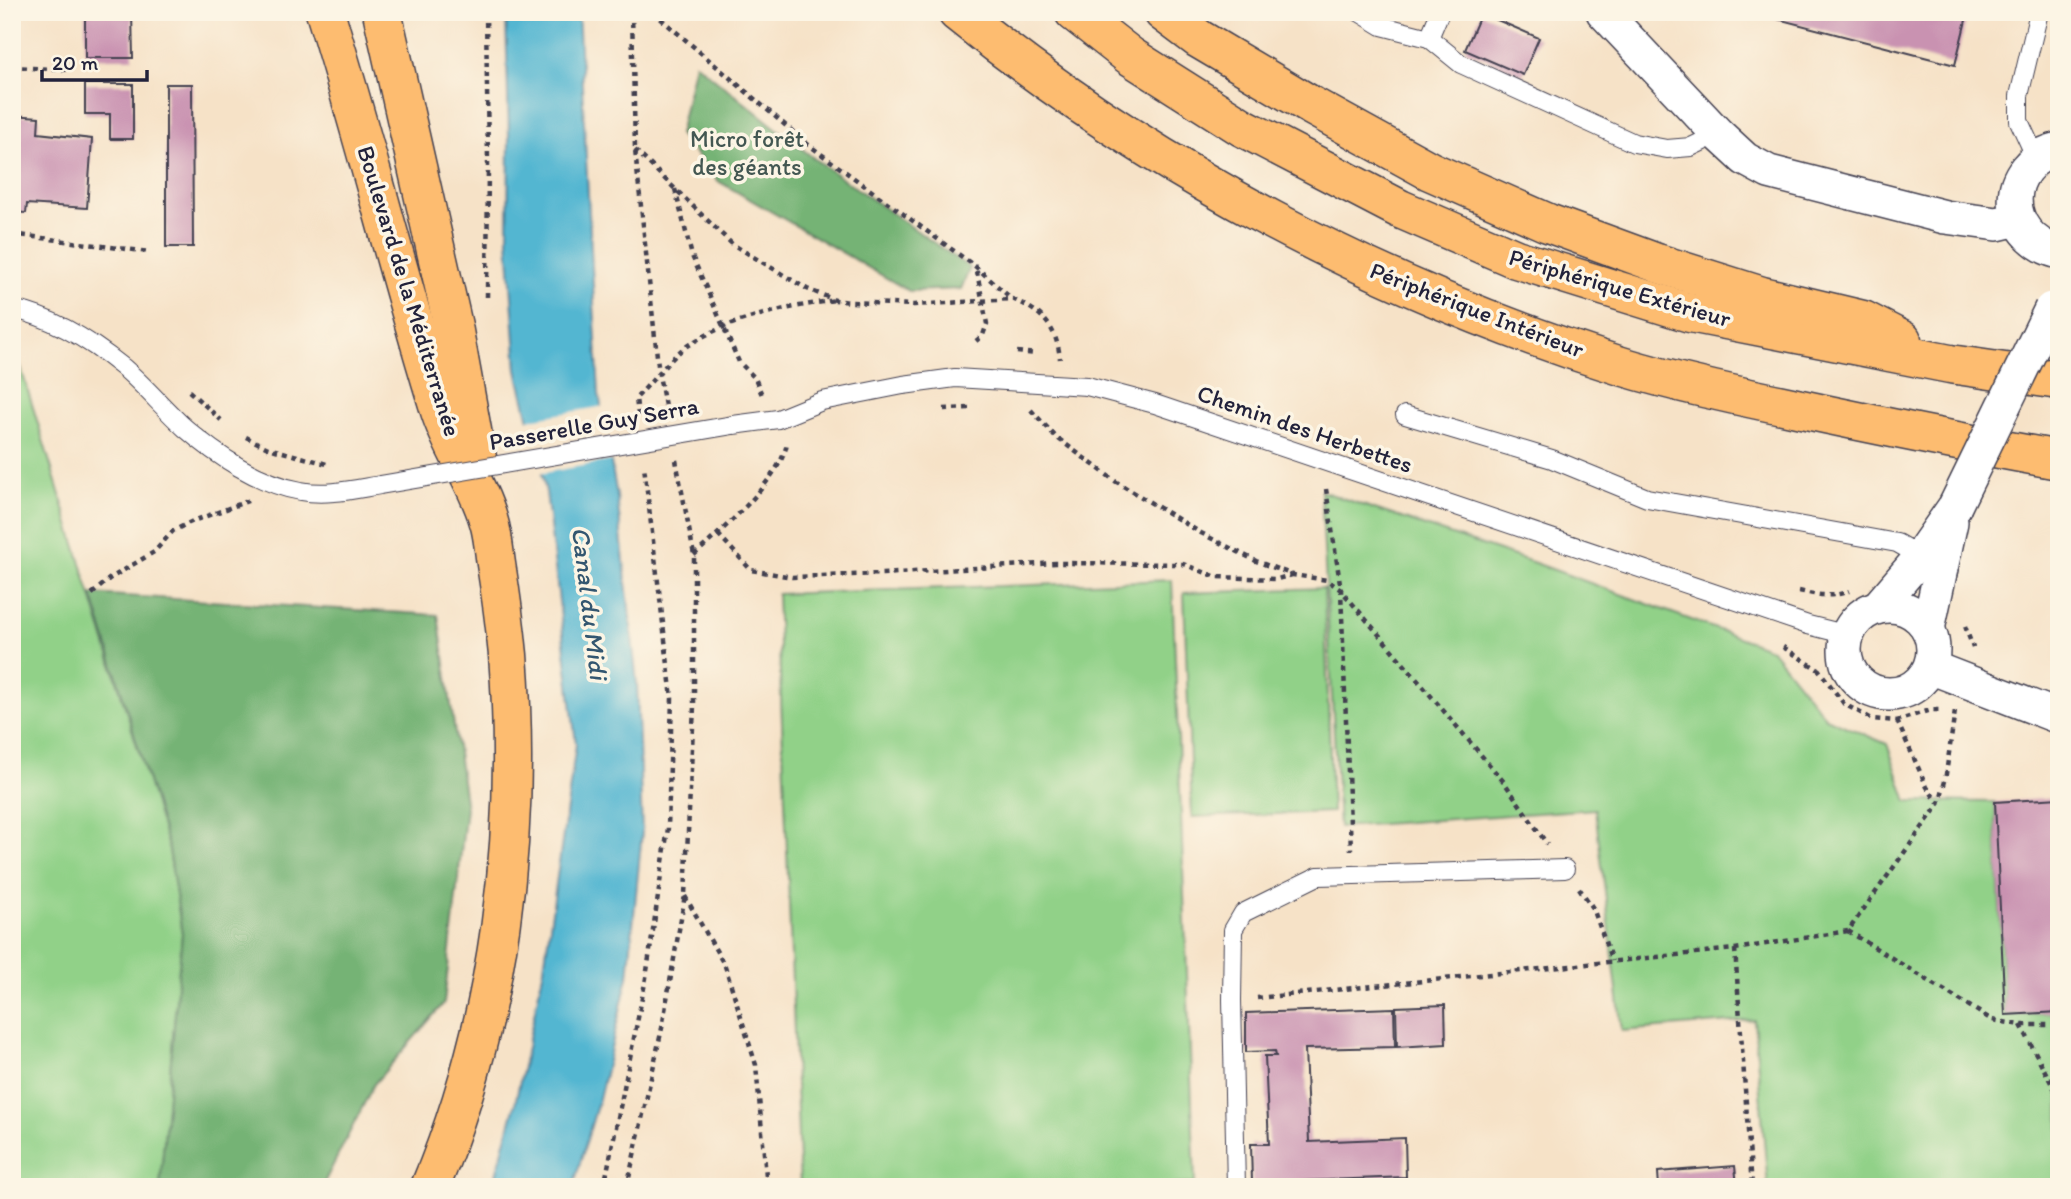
<svg xmlns="http://www.w3.org/2000/svg" width="2071" height="1199" viewBox="0 0 2071 1199" font-family="Itim,sans-serif">
<style>
.green{fill:#91d188;stroke:#5a7a62;stroke-width:2}
.forest{fill:#74b374;stroke:#4b6a58;stroke-width:2}
.water{fill:#52b6d1;stroke:#3a6c86;stroke-width:2}
.pier{fill:#f6e2c7}
.building{fill:#c992b1}
.lines{fill:none;stroke-linecap:round;stroke-linejoin:round}
.lane-casing{stroke:#423f50;stroke-width:20}
.street-casing{stroke:#423f50;stroke-width:36}
.primary-casing{stroke:#423f50;stroke-width:41}
.highway-casing{stroke:#423f50;stroke-width:41}
.path{stroke:#423f50;stroke-width:4.5;stroke-dasharray:5 5;stroke-linecap:butt}
.lane{stroke:#fff;stroke-width:18}
.street{stroke:#fff;stroke-width:33}
.primary{stroke:#fdbc70;stroke-width:38}
.highway{stroke:#fdbc70;stroke-width:38}
.lane-bridge-casing{stroke:#423f50;stroke-width:20;stroke-linecap:butt}
.street-bridge-casing{stroke:#423f50;stroke-width:36;stroke-linecap:butt}
.lane-bridge{stroke:#fff;stroke-width:18}
.street-bridge{stroke:#fff;stroke-width:33}
.labels{text-anchor:middle;stroke-width:7;stroke-linejoin:round;paint-order:stroke}
.park-label{font-size:24px;fill:#435752;stroke:#fcf5e5}
.street-label{font-size:24px;fill:#22223b;stroke:#fcf5e5}
.water-label{font-size:26px;font-style:italic;fill:#335670;stroke:#fcf5e5}
</style>
<rect width="100%" height="100%" fill="#fcf5e5"/>
<filter id="ink" filterUnits="userSpaceOnUse"><feTurbulence type="fractalNoise" baseFrequency=".0143" numOctaves="2"/><feDisplacementMap in="SourceGraphic" scale="14" xChannelSelector="R" yChannelSelector="G"/><feConvolveMatrix kernelMatrix="1 2 1 2 8 2 1 2 1" color-interpolation-filters="sRGB"/></filter>
<filter id="wash" filterUnits="userSpaceOnUse"><feTurbulence type="fractalNoise" baseFrequency=".00686" numOctaves="4" result="noise"/><feDisplacementMap in="SourceGraphic" scale="28" xChannelSelector="R" yChannelSelector="G"/><feGaussianBlur stdDeviation="1.57" result="paint"/><feColorMatrix in="noise" values="0 0 0 0 0 0 0 0 0 0 0 0 0 0 0 0 0 1.4 0 .05"/><feComposite in="paint" operator="in"/></filter>
<g filter="url(#wash)">
<rect width="100%" height="100%" fill="#f6e2c7"/>
<g class="green">
<polygon points="12,339 169,850 182,933 160,1187 12,1187"/>
<polygon points="1321,491 1538,564 1771,649 1826,718 1887,744 1907,801 1995,802 2005,1015 2059,1012 2059,1187 1768,1187 1754,1020 1622,1031 1595,809 1339,827"/>
<polygon points="1172,580 1195,1184 1123,1187 800,1187 777,594"/>
<polygon points="1324,588 1332,812 1192,817 1184,593"/>
</g>
<g class="forest">
<polygon points="695,63 816,160 970,268 961,289 909,291 718,181 679,134"/>
<polygon points="92,594 438,615 466,808 444,1003 374,1084 322,1187 160,1187 182,933 169,850"/>
</g>
<polygon class="water" points="506,12 578,12 599,394 617,496 637,684 642,832 628,977 600,1095 573,1187 493,1187 515,1104 544,968 576,744 546,492 517,370 508,239 509,138"/>
<polygon class="pier" points="605,406 614,460 538,474 525,420"/>
<g id="blocks">
<g class="building">
<polygon points="85,12 132,12 133,58 85,58"/>
<polygon points="1751,12 1968,12 1955,65"/>
<polygon points="1481,13 1539,38 1523,75 1465,50"/>
<polygon points="85,84 133,84 133,139 110,139 110,114 85,114"/>
<polygon points="166,84 192,84 193,247 166,247"/>
<polygon points="12,115 39,117 38,133 92,139 87,208 27,204 26,213 12,212"/>
<polygon points="2059,798 2059,1012 2005,1015 1995,802"/>
<polygon points="1445,1005 1446,1044 1397,1047 1396,1007"/>
<polygon points="1394,1008 1395,1047 1305,1049 1309,1142 1405,1138 1406,1177 1252,1183 1251,1144 1269,1144 1265,1056 1276,1056 1275,1051 1246,1052 1246,1013"/>
<polygon points="1735,1166 1737,1187 1659,1187 1658,1172"/>
</g>
</g>
</g>
<g filter="url(#ink)">
<use href="#blocks" fill-opacity="0" stroke="#423f50" stroke-width="2"/>
<g class="lines">
<g class="lane-casing">
<g id="lane">
<polyline points="1359,12 1382,26 1429,38 1461,64 1634,143 1667,149 1691,147 1718,134"/>
<polyline points="1429,38 1440,12"/>
<polyline points="2036,158 2019,121 2019,96 2039,12"/>
<path d="M12,309C53,317 92,342 124,368C146,387 164,409 185,428C216,455 259,484 301,491C327,496 355,489 380,485"/>
<polyline points="1405,415 1552,459 1647,498 1897,543 1925,559"/>
<polyline points="733,425 778,419 822,401 903,385 955,378 1087,386 1155,404 1808,625 1848,635"/>
<polyline points="1236,1187 1232,1000 1233,930 1243,913 1318,876 1565,869"/>
</g>
</g>
<g class="street-casing">
<g id="street">
<polyline points="1603,12 1718,134 1745,159 1769,172 1945,217 1997,224 2018,219"/>
<path d="M2059,149C2000,163 2001,237 2059,252"/>
<circle cx="1889" cy="650" r="44"/>
<polyline points="1878,607 1913,566 1955,506"/>
<polyline points="1928,629 1951,522"/>
<polyline points="1930,667 2059,717"/>
</g>
</g>
<g class="primary-casing">
<g id="primary">
<path d="M325,12C366,144 399,279 440,411C452,449 478,483 489,522C493,535 494,551 496,564C501,595 505,624 508,655C522,834 500,1020 430,1187"/>
<polyline points="382,12 453,326 477,458"/>
</g>
</g>
<g class="highway-casing">
<g id="highway">
<path d="M957,12C1148,168 1385,292 1621,366C1677,383 1734,395 1792,407C1880,426 1969,444 2059,460"/>
<polyline points="1074,12 1130,56 1242,127 1400,209 1516,259 1690,313 1950,364 2059,380"/>
<polyline points="1163,12 1199,39 1312,106 1430,171 1548,223 1657,263 1762,296 1863,320 1902,340"/>
</g>
</g>
<g class="path">
<polyline points="486,12 488,162 487,298"/>
<polyline points="632,12 635,150 659,375 666,411"/>
<polyline points="653,12 806,143 976,267 1012,299"/>
<polyline points="12,67 70,70"/>
<path d="M635,150L732,244L807,289L835,300L850,302L914,305L1012,299C1042,311 1057,327 1060,359"/>
<polyline points="675,189 692,256 739,362 755,378 762,395"/>
<polyline points="12,234 149,252"/>
<polyline points="976,341 983,335 987,324 976,267"/>
<polyline points="1017,352 1036,354"/>
<polyline points="189,391 221,420"/>
<polyline points="944,409 971,408"/>
<polyline points="1031,410 1056,437 1115,481 1201,533 1256,561 1293,575 1327,580 1341,590 1504,782 1547,844"/>
<path d="M638,416L636,398C651,383 673,354 690,344C734,317 785,308 835,300"/>
<polyline points="246,437 268,448 327,464"/>
<polyline points="1326,489 1341,590 1351,850"/>
<polyline points="718,534 751,570 792,577 882,574 1056,563 1183,564 1217,577 1277,579 1292,575"/>
<path d="M694,555C720,533 784,475 787,442"/>
<path d="M1799,591C1817,595 1832,598 1849,591"/>
<polyline points="92,594 109,579 154,552 173,531 193,521 248,501"/>
<polyline points="1965,626 1973,648"/>
<polyline points="1783,647 1819,670 1844,704 1872,719 1897,721 1930,710 1941,710"/>
<polyline points="1897,721 1927,787 1938,803"/>
<polyline points="1579,888 1593,908 1612,961"/>
<polyline points="685,896 725,966 756,1065 767,1187"/>
<polyline points="1848,931 1992,1020 2021,1025 2059,1025"/>
<polyline points="1735,949 1752,1187"/>
<polyline points="1257,998 1735,949 1848,931 1939,804 1945,781 1955,711"/>
<polyline points="2021,1025 2059,1098"/>
<polyline points="604,1187 646,978 668,828 672,698 644,466"/>
<polyline points="627,1187 662,1028 685,895 694,706 694,555 676,460"/>
</g>
<use href="#lane" class="lane"/>
<use href="#street" class="street"/>
<use href="#primary" class="primary"/>
<use href="#highway" class="highway"/>
<g class="lane-bridge-casing">
<polyline id="lane-bridge" points="380,485 733,425"/>
</g>
<g class="street-bridge-casing">
<polyline id="street-bridge" points="1955,506 2051,309"/>
</g>
<use href="#lane-bridge" class="lane-bridge"/>
<use href="#street-bridge" class="street-bridge"/>
</g>
</g>
<g class="labels">
<g class="park-label">
<text x="747" y="147">Micro forêt<tspan x="747" dy="28">des géants</tspan></text>
</g>
<g class="street-label">
<text transform="translate(1620 288) rotate(16)" y="8">Périphérique Extérieur</text>
<text transform="translate(409 291) rotate(73)" y="8">Boulevard de la Méditerranée</text>
<text transform="translate(1477 310) rotate(21)" y="8">Périphérique Intérieur</text>
<text transform="translate(594 424) rotate(-10)" y="8">Passerelle Guy Serra</text>
<text transform="translate(1305 429) rotate(19)" y="8">Chemin des Herbettes</text>
</g>
<g class="water-label">
<text transform="translate(590 603) rotate(83)" y="9">Canal du Midi</text>
</g>
</g>
<rect width="2071" height="1199" fill="none" stroke="#fcf5e5" stroke-width="42"/>
<path d="M42 70v10h105v-10" fill="none" stroke="#22223b" stroke-width="3.5"/>
<text x="52" y="70" font-size="21" fill="#22223b" stroke="#fcf5e5" stroke-width="5" paint-order="stroke">20 m</text>
</svg>
